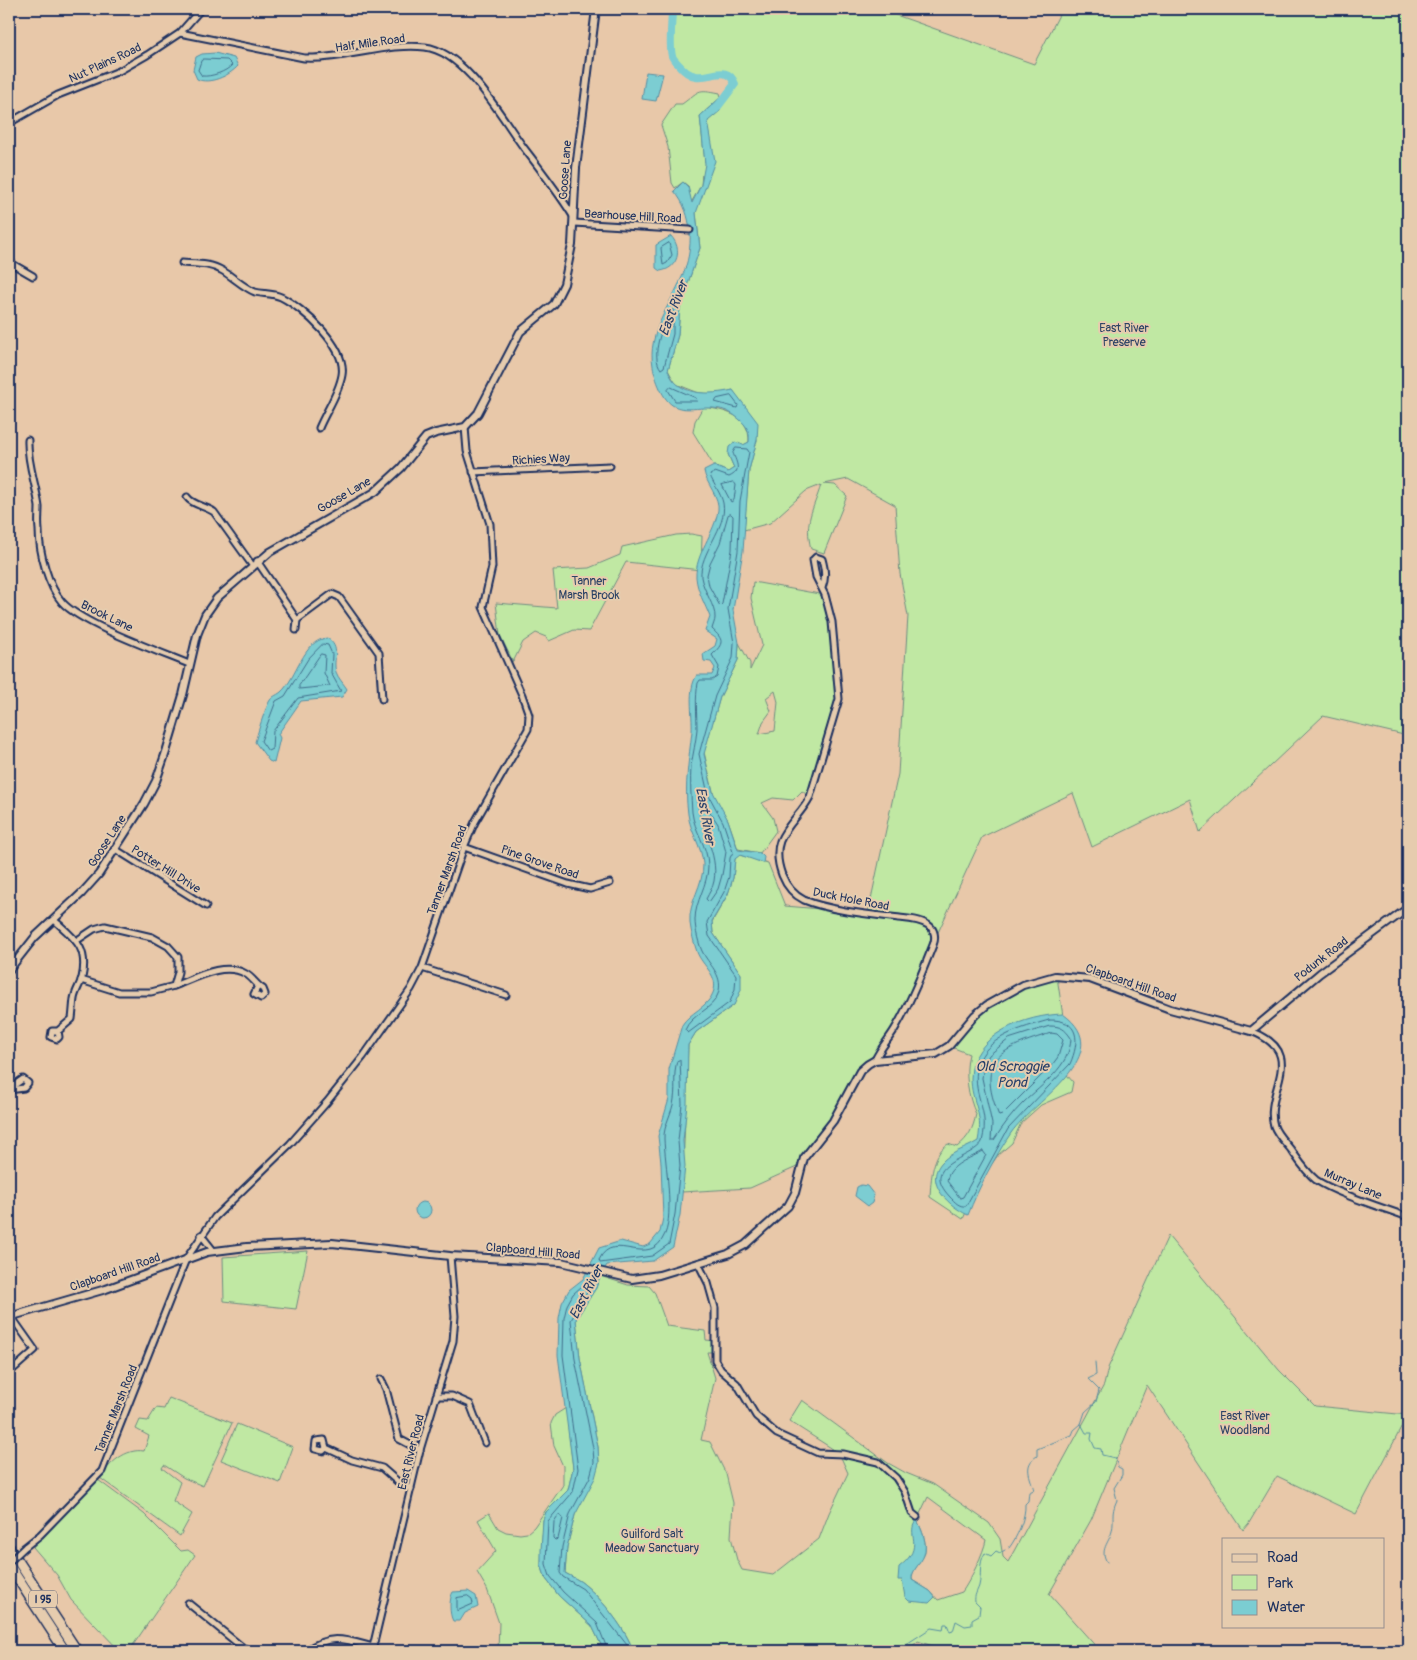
<svg xmlns="http://www.w3.org/2000/svg" width="1417" height="1660" viewBox="0 0 1417 1660" font-family="Pangolin,sans-serif">
<style>
.green{fill:#c0e8a3;stroke:#6e8c80;fill-rule:evenodd}
.water{fill:#7bcdd2;stroke:#558ea4}
.lines{fill:none;stroke-linecap:round;stroke-linejoin:round}
.shore{stroke:#416e8c;stroke-width:1}
.stream{stroke:#558ea4;stroke-width:1}
.river{stroke:#7bcdd2;stroke-width:8}
.minor-casing{stroke:#1b2f5e;stroke-width:9}
.tertiary-casing{stroke:#1b2f5e;stroke-width:10}
.motorway-casing{stroke:#1b2f5e;stroke-width:12}
.minor{stroke:#e6ccae;stroke-width:5}
.tertiary{stroke:#e6ccae;stroke-width:6}
.motorway{stroke:#e6ccae;stroke-width:9}
.minor-bridge-casing{stroke:#1b2f5e;stroke-width:9;stroke-linecap:butt}
.minor-bridge{stroke:#e6ccae;stroke-width:5}
.labels{text-anchor:middle;stroke-width:4;stroke-linejoin:round;paint-order:stroke}
.shield{fill:#e6ccae;stroke:#585e76;stroke-width:1}
.shield-label{font-size:11px;font-weight:bold;fill:#1b2f5e}
.street-label{font-size:12px;fill:#1b2f5e;stroke:#e6ccae}
.park-label{font-size:12px;fill:#2c4265;stroke:#e6ccae}
.water-label{font-size:14px;font-style:italic;fill:#253f6a;stroke:#e6ccae}
</style>
<rect width="100%" height="100%" fill="#e8c8a9"/>
<filter id="ink" filterUnits="userSpaceOnUse"><feTurbulence type="fractalNoise" baseFrequency=".02" numOctaves="2"/><feDisplacementMap in="SourceGraphic" scale="10" xChannelSelector="R" yChannelSelector="G"/><feConvolveMatrix kernelMatrix="1 2 1 2 8 2 1 2 1" color-interpolation-filters="sRGB"/></filter>
<g filter="url(#ink)">
<g class="green">
<path d="M672,9H879L1034,64L1062,9H1408V736L1323,716L1200,832L1190,799L1092,847L1073,793L982,837L935,939L914,993L875,1060L868,1064L833,1121L799,1166L750,1188L682,1192L688,1045L696,1032L734,1005L741,974L713,933L712,922L728,894L733,878L735,859L739,855L768,863L785,906L868,913L898,774L908,616L900,574L895,505L848,479L824,484L835,485L847,496L824,553L811,549C804,520 813,511 821,485L806,491L770,523L744,530L749,470L757,440L733,390L716,394L699,393L676,384L668,370L678,335L680,306L700,248L696,213L693,208L702,188V175L701,185L691,203L688,186L683,182L675,188L672,183L668,147L661,125L675,104H682C700,91 696,88 720,93L721,97L700,116L705,162V119L714,107L722,102L735,84C722,57 702,94 679,65C677,63 673,59 672,56C669,45 672,21 672,9Z"/>
<path d="M703,407C724,410 750,415 749,442L728,454L734,468L728,472L714,466L693,432L695,421Z"/>
<polygon points="691,534 702,536 701,570 626,562 589,631 574,630 549,641 546,637 536,633 523,642 513,662 500,635 496,603 557,608 553,570 589,568 620,555 622,547 676,535"/>
<path d="M753,582L825,595L829,607L839,699L810,797L802,791L793,800L773,798L762,803L773,818L776,831L760,853L738,849L728,820L715,800L704,752L720,697L738,660L739,643L750,663V670L762,645L751,598ZM775,691L778,702L775,731L759,734L763,722L771,711L766,698Z"/>
<path d="M1057,977L1069,1055L1067,1075L1073,1082L1071,1092L1041,1105L1021,1123L1012,1143L998,1155L979,1183L963,1219L930,1197C931,1179 932,1154 948,1144L957,1147C969,1137 973,1129 976,1114C968,1097 964,1073 969,1054L949,1046L984,1010L1012,990Z"/>
<path d="M1168,1236L1279,1370L1315,1406L1408,1415L1356,1514L1277,1476L1249,1523L1243,1530L1147,1385L1091,1520L1049,1594L1100,1651H947L918,1641L907,1651H633C628,1632 601,1598 585,1585C580,1580 572,1577 565,1573L567,1547L575,1515L599,1463L598,1447L580,1358L576,1319L596,1288L600,1276L628,1285L649,1286L655,1293L667,1326L705,1331L706,1340L715,1341V1352H707L715,1378L701,1440L710,1442L726,1474L733,1503L731,1537L737,1560L742,1570L773,1575L819,1539L829,1513L848,1473L839,1453L789,1421L802,1400L888,1463L906,1473L933,1484L989,1523L1000,1539L1003,1557L1008,1562L1104,1385L1108,1368ZM928,1497L986,1540C984,1552 970,1581 962,1592L938,1600L930,1591L912,1580C911,1570 920,1564 924,1555C928,1544 922,1530 917,1520Z"/>
<polygon points="308,1251 296,1309 224,1301 223,1257"/>
<path d="M169,1398L232,1423L203,1486L184,1478L164,1465L162,1468L180,1482L173,1501L192,1514L180,1536L100,1478C109,1463 126,1448 144,1451L149,1436L136,1429L140,1420L148,1421L156,1408L164,1409Z"/>
<polygon points="566,1408 573,1468 568,1490 546,1512 543,1520 541,1565 546,1579 559,1596 592,1626 604,1651 498,1651 499,1623 487,1589 477,1572 496,1551 478,1520 489,1513 498,1528 506,1532 520,1534 527,1533 534,1527 563,1485 563,1466 554,1446 551,1423 555,1415"/>
<polygon points="237,1424 293,1447 280,1483 221,1460"/>
<polygon points="98,1480 144,1514 181,1551 188,1550 195,1555 129,1651 120,1651 71,1600 57,1575 33,1547"/>
</g>
<g class="water">
<path d="M215,53L234,58L238,66C229,76 209,85 197,79L193,70L196,57L202,54Z"/>
<polygon points="646,72 663,74 656,101 642,99"/>
<path d="M721,97L720,111L708,121L715,161L696,213L700,248L680,306L678,335L668,370C677,397 710,395 733,390L758,423L757,440L749,470L743,551L733,610L739,643L738,660L720,697L704,754L713,792L728,820L738,850L760,853L764,857L763,863L740,855L735,859L733,878L728,894L712,921L713,933L741,974V990L734,1005L696,1032L688,1045L687,1104L683,1141L685,1166L680,1215L673,1247L653,1261L607,1265L600,1276L596,1288L576,1319L580,1358L598,1447L599,1463L595,1478L575,1515L567,1547L565,1573C572,1577 580,1580 585,1585C601,1598 628,1632 633,1651H604L592,1626L559,1596L546,1579L541,1565V1550L543,1520L546,1512L568,1490L573,1468L558,1355L559,1318L562,1303L569,1290L583,1279L599,1248L621,1241L643,1247L650,1244L660,1232L663,1218L661,1163L658,1136L669,1099V1069L682,1025C689,1013 708,1007 713,993C720,976 702,966 697,952C694,943 691,932 690,923C688,902 704,885 703,864C702,846 690,832 688,814C684,785 689,759 692,731C693,713 687,690 697,675H712L715,668L711,662L704,661L703,654L715,646L717,639L705,631L710,617C705,604 697,591 696,577C695,554 715,533 718,510C720,497 706,484 704,471L714,466L728,472L734,468L728,454L729,447L735,442L743,445L749,442C750,431 747,426 739,419C716,398 692,415 674,406C663,401 655,378 653,366C647,334 670,305 682,277C694,249 694,214 674,191L683,182L688,187L692,203L701,185L705,164L700,116Z"/>
<path d="M671,236C683,249 678,269 660,271L656,268V245Z"/>
<path d="M327,638C342,648 332,659 336,672C338,678 344,684 347,689L342,697L301,701L278,734L280,738L274,763L269,761L255,742C259,729 263,714 269,702C272,696 276,696 281,692C297,678 303,640 327,638Z"/>
<path d="M1063,1014C1119,1054 1034,1100 1011,1133C994,1158 979,1187 968,1215C945,1204 919,1177 949,1156C958,1150 969,1147 978,1141C984,1112 971,1103 971,1078C971,1034 1027,1015 1063,1014Z"/>
<polygon points="861,1185 867,1186 874,1195 872,1203 868,1206 855,1196 857,1187"/>
<circle cx="423" cy="1210" r="8"/>
<path d="M917,1520C922,1530 928,1544 924,1555C921,1564 911,1570 912,1580L930,1591L935,1597L929,1603L909,1601L905,1597L902,1580H898L899,1567C927,1546 904,1533 917,1520Z"/>
<path d="M468,1591L476,1596L478,1607L465,1613L460,1621H453C449,1614 449,1598 453,1592Z"/>
</g>
<g class="lines">
<g class="shore">
<path d="M204,59L227,60L232,65C226,72 211,77 202,76L198,70L201,61Z"/>
<polygon points="669,243 672,255 667,263 663,265 661,248"/>
<path d="M673,310V334L664,367L661,369C650,356 663,324 670,311Z"/>
<polygon points="671,387 696,398 697,401 675,401 668,390"/>
<polygon points="731,396 738,405 737,408 715,402 717,399"/>
<path d="M736,448L747,449L749,452L740,501L738,551L728,609L734,643L733,658L715,696L699,754L708,794L723,822L733,852L730,858L729,877L724,892L707,922L709,936L736,975L735,989L730,1002L688,1033L685,1030C691,1014 713,1010 718,994C724,977 711,967 703,953C699,946 695,929 695,920C695,901 708,885 708,866C708,846 694,831 692,812C691,797 690,781 691,766C693,754 696,741 697,729C697,714 695,698 698,683L700,680H712L717,677L719,667L712,655C724,643 724,640 712,629C713,625 715,621 715,618C716,607 703,590 701,577C699,553 728,527 723,503C721,493 713,484 710,475L715,472L729,477C742,471 737,464 733,453Z"/>
<polygon points="734,482 736,485 734,500 731,502 722,485"/>
<polygon points="731,514 733,516 732,550 722,604 720,606 709,586 707,575 710,563 720,543 728,515"/>
<polygon points="323,644 328,645 332,654 331,673 341,691 298,698 273,731 272,749 268,751 261,741 276,701 285,696 308,659"/>
<polygon points="321,654 325,655 324,673 330,686 299,689 299,686"/>
<path d="M701,798L718,824L726,852L722,875L718,889L709,902L706,899C709,893 713,887 714,881C719,852 699,829 698,800Z"/>
<path d="M1049,1020C1080,1019 1080,1041 1070,1064L1008,1129L966,1206C959,1207 955,1202 950,1197C918,1163 971,1160 982,1142C987,1121 983,1113 978,1093C967,1042 1011,1031 1049,1020Z"/>
<path d="M1050,1026C1061,1026 1065,1029 1071,1038C1070,1067 1042,1084 1023,1103C1012,1114 1003,1126 994,1140H991L992,1124L982,1078L984,1065L989,1055L1009,1039Z"/>
<path d="M1051,1033L1057,1034L1063,1040L1058,1057L1052,1065L1002,1115L999,1116C975,1057 1001,1049 1051,1033Z"/>
<path d="M680,1060L682,1104L678,1141L680,1166L675,1214L669,1244L652,1256L600,1263L599,1260C614,1228 649,1271 665,1234C674,1213 665,1163 664,1139C663,1126 673,1112 674,1099C676,1086 673,1074 677,1061Z"/>
<path d="M983,1151L986,1155L963,1197L960,1198L947,1181C949,1164 970,1159 983,1151Z"/>
<polygon points="559,1515 563,1518 558,1539 555,1540 553,1538 554,1522"/>
<polygon points="468,1596 472,1599 473,1604 457,1611 457,1598"/>
<polyline points="608,1651 597,1623 563,1592 550,1576 546,1564 548,1521 573,1492 578,1469 563,1355 564,1318 567,1305 573,1294 590,1279 592,1281 591,1286 571,1320 575,1359 593,1448 594,1462 590,1477 570,1514 562,1547 560,1573 563,1577 583,1589 627,1645 628,1651"/>
</g>
<g class="stream">
<path d="M1081,1424L1086,1433H1092L1091,1439L1095,1448L1101,1449L1102,1455L1115,1458L1118,1467L1122,1469V1475L1114,1488L1117,1500C1110,1515 1115,1518 1112,1531C1109,1543 1099,1550 1107,1562"/>
<path d="M1009,1548C1017,1538 1026,1517 1025,1504L1028,1501L1029,1492L1034,1490C1030,1476 1023,1465 1037,1456V1449L1072,1435L1074,1430L1081,1424L1085,1412L1096,1402L1099,1390L1088,1379L1096,1375L1095,1362"/>
<polyline points="862,1651 866,1649 874,1651"/>
<path d="M897,1651L899,1646L908,1643L931,1628L943,1630L944,1624H947L950,1632L953,1631L956,1621L965,1626L972,1625V1619L979,1615L980,1607L975,1602C974,1595 977,1592 979,1586C982,1574 978,1564 985,1553L991,1556L996,1551L1000,1553L1005,1550"/>
</g>
<path class="river" d="M672,9C672,21 669,45 672,56C673,59 677,63 679,65C701,93 724,57 735,84L716,109"/>
<g class="minor-casing">
<g id="minor">
<path d="M180,33L304,58C343,60 389,42 425,47C466,52 501,117 524,148C541,170 558,192 573,216"/>
<polyline points="9,123 58,95 119,71 147,55 180,33 201,9"/>
<polyline points="574,223 690,230"/>
<polyline points="9,262 33,276"/>
<path d="M182,263C196,264 210,263 223,271C233,277 244,288 255,292C263,294 273,293 281,297C303,308 347,347 342,375C339,393 326,411 319,428"/>
<path d="M28,440C27,463 36,484 39,507C39,515 38,522 39,530C39,552 48,586 62,602C81,624 160,652 189,664"/>
<polyline points="473,472 610,466"/>
<path d="M187,497C192,505 206,506 214,512L252,565"/>
<polyline points="257,561 297,620 332,594 339,597 379,653 382,699"/>
<path d="M822,588C826,578 825,570 822,559L816,557L813,560L816,577L825,595L832,622L839,699L810,797C802,813 787,824 780,841C776,852 778,864 782,875C786,885 794,895 804,900C828,910 865,914 891,917C903,919 918,918 928,925C935,929 936,938 933,945C922,973 911,1001 896,1027C890,1038 881,1047 875,1060"/>
<polyline points="296,630 297,620"/>
<polyline points="464,847 568,884 590,889 610,883"/>
<polyline points="115,849 206,906"/>
<path d="M54,920C74,938 89,947 82,978C80,985 75,992 74,999C73,1006 73,1012 72,1019L58,1031H52L51,1037L57,1039L59,1037L58,1031"/>
<polyline points="76,941 94,929 105,926 152,937 168,946 178,957 178,972 174,986 151,992 119,992 81,980"/>
<polyline points="422,968 506,995"/>
<path d="M174,986C195,978 224,961 246,974C253,978 256,985 263,989L265,994L261,998L254,994L258,986"/>
<path d="M1251,1031C1310,1054 1263,1090 1274,1126C1277,1135 1286,1143 1292,1151C1299,1161 1306,1172 1316,1180C1337,1194 1384,1208 1408,1217"/>
<polyline points="9,1089 23,1079 28,1083 24,1088 9,1090"/>
<polyline points="201,1235 213,1250"/>
<polyline points="698,1263 708,1283 715,1308 715,1360 721,1370 737,1384 756,1416 777,1434 818,1453 843,1454 878,1462 896,1478 905,1492 912,1513 917,1517"/>
<polyline points="9,1373 35,1350 11,1316"/>
<polyline points="381,1379 386,1389 399,1439 420,1450"/>
<polyline points="436,1396 452,1396 470,1404 485,1443"/>
<polyline points="326,1448 323,1451 315,1449 316,1441 324,1440 326,1448 352,1460 382,1468 398,1482 411,1489"/>
<polyline points="25,1547 40,1535 102,1471 186,1259 215,1217 290,1144 327,1102 363,1057 411,989 422,968 464,847 475,822 528,729 529,715 522,695 483,607 492,567 490,524 467,451 465,427"/>
<polyline points="188,1603 247,1651"/>
<path d="M306,1651C330,1633 346,1640 373,1647"/>
<polyline points="372,1651 420,1450 453,1341 455,1316 450,1256"/>
</g>
</g>
<g class="tertiary-casing">
<g id="tertiary">
<polyline points="9,970 35,937 82,893 99,874 144,804 156,781 166,752 183,695 197,635 205,615 217,598 270,552 375,492 401,468 426,437 436,433 465,427 478,413 520,332 554,304 564,284 572,245 576,168 596,9"/>
<polyline points="9,1317 106,1289 207,1252 247,1247 332,1243 450,1256 561,1262 632,1279 659,1275 728,1254 745,1245 788,1206 795,1193 804,1158 833,1121 860,1071 868,1064 875,1060 936,1054 949,1046 975,1015 987,1005 1023,985 1055,976 1090,979 1170,1009 1251,1031 1320,973 1408,908"/>
</g>
</g>
<g class="motorway-casing">
<g id="motorway">
<polyline points="9,1547 77,1651"/>
<polyline points="9,1565 65,1651"/>
</g>
</g>
<use href="#minor" class="minor"/>
<use href="#tertiary" class="tertiary"/>
<use href="#motorway" class="motorway"/>
<g class="minor-bridge-casing">
<polyline id="minor-bridge" points="9,1562 25,1547"/>
</g>
<use href="#minor-bridge" class="minor-bridge"/>
</g>
</g>
<g class="labels">
<rect class="shield" x="29" y="1590.5" width="28" height="17" rx="4"/>
<g class="shield-label">
<text x="43" y="1603">I 95</text>
</g>
<g class="street-label">
<text transform="translate(370 43) rotate(-8)" y="4">Half Mile Road</text>
<text transform="translate(105 63) rotate(-25)" y="4">Nut Plains Road</text>
<text transform="translate(565 170) rotate(-86)" y="4">Goose Lane</text>
<text transform="translate(633 216) rotate(3)" y="4">Bearhouse Hill Road</text>
<text transform="translate(541 459) rotate(-3)" y="4">Richies Way</text>
<text transform="translate(344 495) rotate(-30)" y="4">Goose Lane</text>
<text transform="translate(107 616) rotate(26)" y="4">Brook Lane</text>
<text transform="translate(107 841) rotate(-57)" y="4">Goose Lane</text>
<text transform="translate(540 862) rotate(19)" y="4">Pine Grove Road</text>
<text transform="translate(166 869) rotate(32)" y="4">Potter Hill Drive</text>
<text transform="translate(447 870) rotate(-70)" y="4">Tanner Marsh Road</text>
<text transform="translate(851 899) rotate(11)" y="4">Duck Hole Road</text>
<text transform="translate(1321 959) rotate(-38)" y="4">Podunk Road</text>
<text transform="translate(1131 983) rotate(19)" y="4">Clapboard Hill Road</text>
<text transform="translate(1353 1184) rotate(23)" y="4">Murray Lane</text>
<text transform="translate(533 1251) rotate(5)" y="4">Clapboard Hill Road</text>
<text transform="translate(115 1272) rotate(-19)" y="4">Clapboard Hill Road</text>
<text transform="translate(116 1409) rotate(-68)" y="4">Tanner Marsh Road</text>
<text transform="translate(411 1452) rotate(-76)" y="4">East River Road</text>
</g>
<g class="park-label">
<text x="1124" y="332">East River<tspan x="1124" dy="14">Preserve</tspan></text>
<text x="589" y="585">Tanner<tspan x="589" dy="14">Marsh Brook</tspan></text>
<text x="1245" y="1420">East River<tspan x="1245" dy="14">Woodland</tspan></text>
<text x="652" y="1538">Guilford Salt<tspan x="652" dy="14">Meadow Sanctuary</tspan></text>
</g>
<g class="water-label">
<text transform="translate(673 308) rotate(-69)" y="5">East River</text>
<text transform="translate(706 816) rotate(80)" y="5">East River</text>
<text x="1012" y="1071">Old Scroggie<tspan x="1012" dy="16">Pond</tspan></text>
<text transform="translate(586 1292) rotate(-63)" y="5">East River</text>
</g>
</g>
<rect width="1417" height="1660" fill="none" stroke="#e6ccae" stroke-width="30"/>
<rect x="15" y="15" width="1387" height="1630" fill="none" stroke="#1b2f5e" stroke-width="2" filter="url(#ink)"/>
<rect x="1222" y="1538" width="162" height="90" fill="#e6ccae" stroke="#958d8e"/>
<rect x="1232" y="1554" width="25" height="8" fill="#e6ccae" stroke="#958d8e"/>
<text x="1267" y="1562" font-size="15" fill="#1b2f5e">Road</text>
<rect x="1232" y="1575" width="25" height="15" fill="#c0e8a3" stroke="#958d8e"/>
<text x="1267" y="1588" font-size="15" fill="#1b2f5e">Park</text>
<rect x="1232" y="1600" width="25" height="15" fill="#7bcdd2" stroke="#958d8e"/>
<text x="1267" y="1612" font-size="15" fill="#1b2f5e">Water</text>
</svg>
